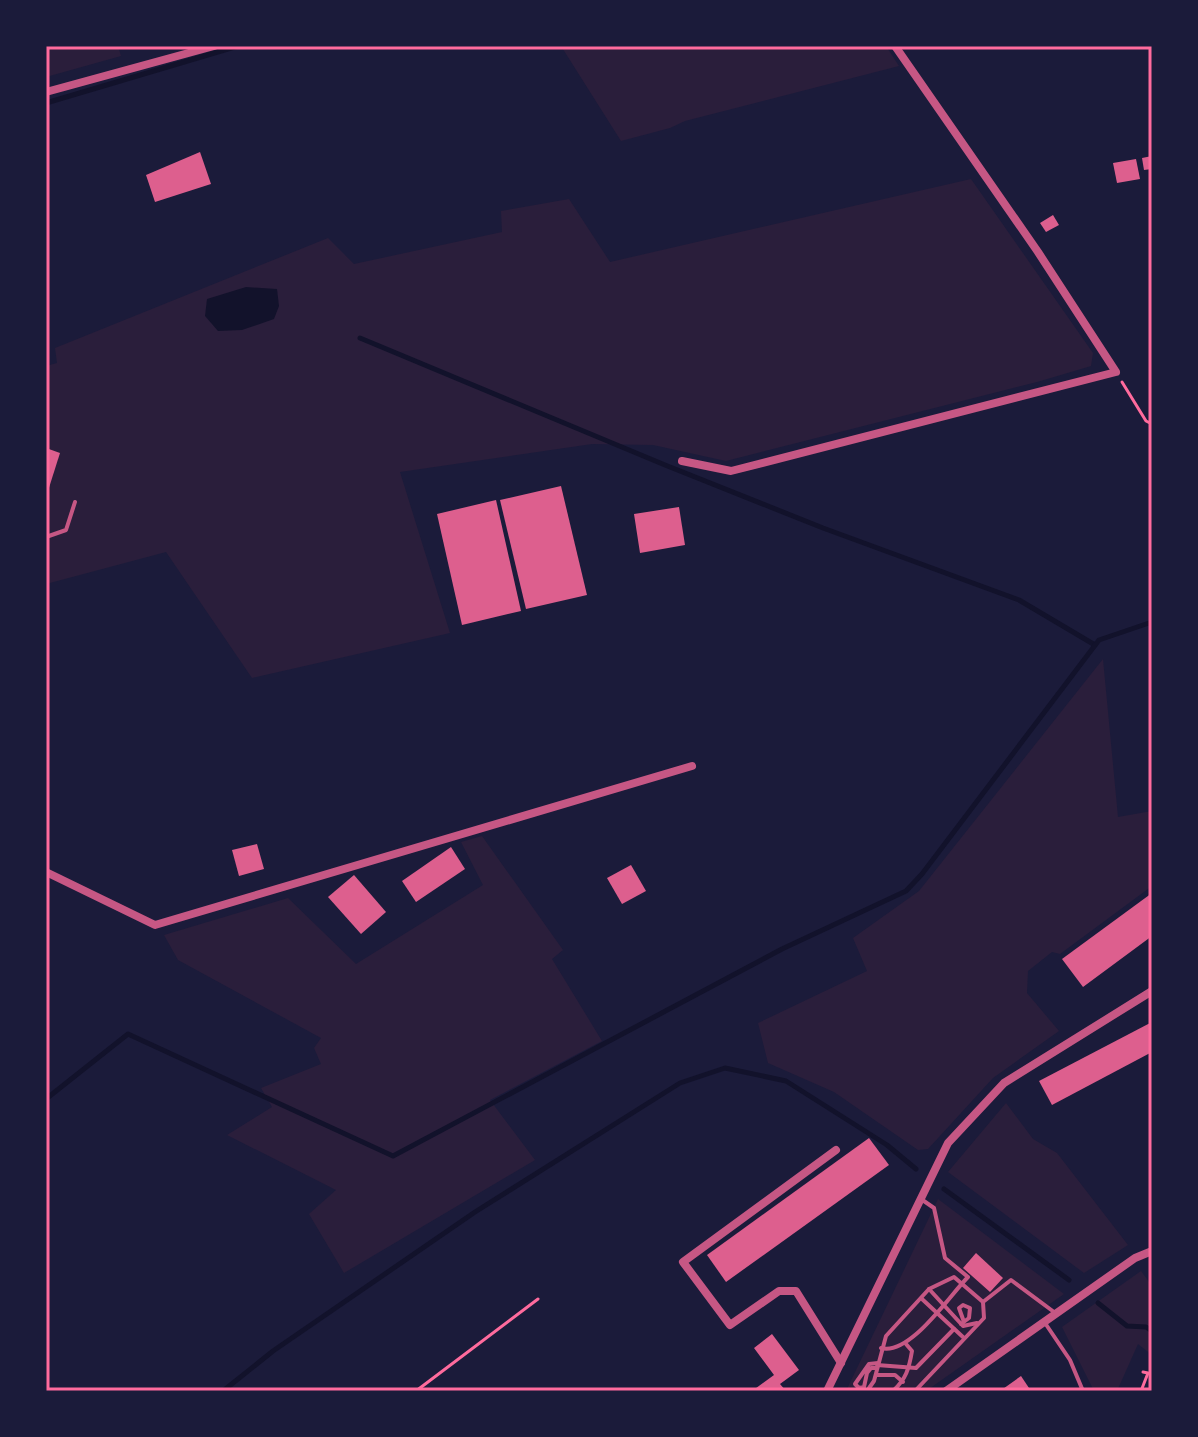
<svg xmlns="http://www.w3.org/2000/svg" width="1198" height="1437" viewBox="0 0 1198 1437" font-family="Ubuntu,sans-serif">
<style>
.green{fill:#2a1e3b}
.water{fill:#12122b}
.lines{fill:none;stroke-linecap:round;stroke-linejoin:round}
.stream{stroke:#12122b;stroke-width:5}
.building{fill:#dd5f8e}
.path{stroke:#ff6b9d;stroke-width:3}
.service{stroke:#c65784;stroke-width:4}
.minor{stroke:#c65784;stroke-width:8}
.neatline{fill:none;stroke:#ff6b9d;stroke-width:3}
</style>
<rect width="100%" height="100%" fill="#1b1b3a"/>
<g class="green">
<polygon points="46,46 118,46 121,56 46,77"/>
<polygon points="561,46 886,46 899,66 685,121 670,128 621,141"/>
<polygon points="971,179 1093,353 1091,366 1037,382 726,461 653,445 592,444 400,472 450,633 252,678 166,552 46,584 46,366 57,363 55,348 328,238 354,264 502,232 501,211 569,199 610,262"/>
<polygon points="1103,659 1118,817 1152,811 1152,886 1060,954 1052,952 1028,971 1027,993 1059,1031 993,1078 928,1149 918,1150 834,1092 768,1063 758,1023 867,971 853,938 919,891"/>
<polygon points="482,836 563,950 552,959 602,1041 490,1100 535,1160 344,1273 309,1214 336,1190 227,1135 272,1107 261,1088 321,1064 314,1048 321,1038 178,960 164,935 288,898 356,964 483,885 461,842"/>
<polygon points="1006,1103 1033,1139 1057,1153 1128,1245 1084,1273 948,1172"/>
<polygon points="938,1199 1064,1294 926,1391 846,1391"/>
<polygon points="1141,1271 1152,1286 1152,1355 1138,1344 1117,1391 1094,1391 1062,1327"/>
</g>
<polygon class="water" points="246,287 277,289 279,306 274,319 242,330 218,331 205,316 207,299"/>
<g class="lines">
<g class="stream">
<polyline points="46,103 238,46"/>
<polyline points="360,338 665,465 823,528 1019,600 1095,645"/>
<polyline points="46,1099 128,1034 393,1156 782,949 906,891 922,874 1099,640 1152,622"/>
<polyline points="944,1189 1069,1280"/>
<polyline points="1098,1303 1127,1326 1146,1327 1152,1331"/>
<polyline points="223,1391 273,1351 475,1212 680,1083 725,1068 786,1081 887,1145 916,1169"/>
</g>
</g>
<g class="building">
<polygon points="200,152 211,184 155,202 146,175"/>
<polygon points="1152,156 1152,169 1144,170 1142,158"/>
<polygon points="1136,159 1140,179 1117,183 1113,163"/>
<polygon points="1053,215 1059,225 1046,232 1040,223"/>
<polygon points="46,448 60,453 47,494 46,494"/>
<polygon points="561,486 587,595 526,609 500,500"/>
<polygon points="496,500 521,611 462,625 437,514"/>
<polygon points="679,507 685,545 640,553 634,514"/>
<polygon points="257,844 264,869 239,876 232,850"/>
<polygon points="451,847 465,869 416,902 402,881"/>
<polygon points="631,865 646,891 622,904 607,878"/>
<polygon points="354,875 386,912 361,934 328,897"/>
<polygon points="1152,893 1152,936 1083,987 1062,959"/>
<polygon points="1152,1022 1152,1052 1052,1105 1039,1081"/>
<polygon points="869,1138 889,1165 726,1282 707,1255"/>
<polygon points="976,1253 1003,1278 990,1292 963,1268"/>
<polygon points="772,1334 799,1370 780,1384 786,1391 752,1391 774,1375 754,1348"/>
<polygon points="1021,1376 1031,1391 1000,1391"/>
</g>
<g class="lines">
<g class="path">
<polyline points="1122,382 1146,421 1152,424"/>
<polyline points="416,1391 538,1299"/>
<polyline points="1141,1391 1148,1373 1143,1372"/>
</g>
<g class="service">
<polyline points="46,537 66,530 75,502"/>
<polyline points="929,1289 963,1326 977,1323"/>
<polyline points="922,1299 964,1338"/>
<polyline points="983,1302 1011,1280 1054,1312"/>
<polyline points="1045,1323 1070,1360 1083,1391"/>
<polyline points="961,1324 969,1318 970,1308 963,1305 959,1308 964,1322"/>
<path d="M881,1348C910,1356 949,1296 968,1277L945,1258L934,1208L921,1199"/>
<polyline points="877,1365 916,1368 954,1329"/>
<polyline points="876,1368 871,1368 867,1373 864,1387 859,1388 855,1384 869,1364 878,1363"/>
<polyline points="876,1375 895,1375 903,1382"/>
<polyline points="867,1391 874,1381 886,1336 929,1289 954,1277 983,1302 984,1318 915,1391"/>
<path d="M893,1391C906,1379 909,1369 912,1351L906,1344"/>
</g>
<g class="minor">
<polyline points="46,92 214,46"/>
<polyline points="682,461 731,471 1116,372 1038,252 895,46"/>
<polyline points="46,872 155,925 692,766"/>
<polyline points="836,1150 683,1262 730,1325 779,1291 796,1291 841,1363"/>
<polyline points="827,1391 948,1143 1004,1083 1152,991"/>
<polyline points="946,1391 1135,1258 1152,1251"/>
</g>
</g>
<rect width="1198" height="1437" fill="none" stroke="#1b1b3a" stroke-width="96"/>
<rect x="48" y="48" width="1102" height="1341" class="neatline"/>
</svg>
